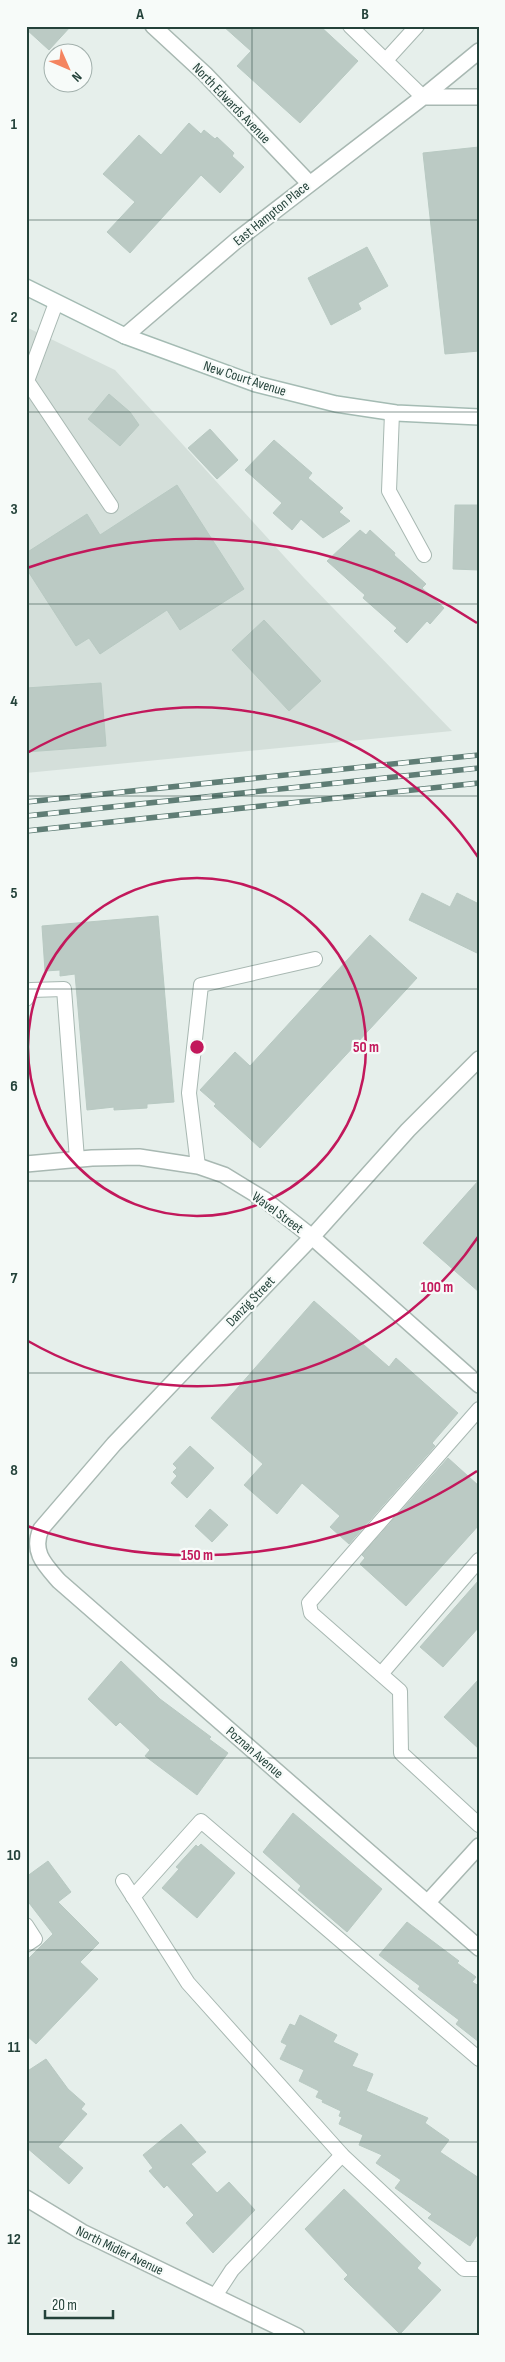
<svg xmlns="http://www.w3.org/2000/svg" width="505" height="2362" viewBox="0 0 505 2362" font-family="'Sofia Sans Condensed',sans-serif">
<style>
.built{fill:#d4dfda}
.building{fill:#bbcac4;stroke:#b8c9c2}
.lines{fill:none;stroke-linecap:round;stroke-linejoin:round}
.lane-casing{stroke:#a8b8b2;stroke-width:16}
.street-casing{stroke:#a8b8b2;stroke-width:18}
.secondary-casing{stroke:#a4bbb3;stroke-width:18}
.lane{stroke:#fff;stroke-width:14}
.street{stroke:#fff;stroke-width:15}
.secondary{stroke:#fff;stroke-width:15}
.rail-casing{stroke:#5f7d75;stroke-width:5.5}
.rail{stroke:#f7fbf9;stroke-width:4;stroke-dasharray:11;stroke-linecap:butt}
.grid{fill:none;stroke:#24423a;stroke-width:1;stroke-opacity:0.55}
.ring{fill:none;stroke:#c2185b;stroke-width:2.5}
.labels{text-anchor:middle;stroke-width:4.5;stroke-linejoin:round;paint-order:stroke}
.street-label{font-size:14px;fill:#24423a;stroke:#f7fbf9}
.centre{fill:#c2185b;stroke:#f7fbf9;stroke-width:2.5}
.ring-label{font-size:15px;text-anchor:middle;font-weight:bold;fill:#c2185b;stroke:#f7fbf9;stroke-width:4.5;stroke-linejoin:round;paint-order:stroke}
.neatline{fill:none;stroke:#24423a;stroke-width:2}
.grid-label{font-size:16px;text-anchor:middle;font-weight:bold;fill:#24423a}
</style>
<rect width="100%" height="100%" fill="#e6efeb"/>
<polygon class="built" points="26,327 115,370 304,578 452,731 26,773"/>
<g class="building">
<polygon points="26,26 71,26 49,50 26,29"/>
<polygon points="223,26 320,26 358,61 300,123 237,66 251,51"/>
<polygon points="189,123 201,134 204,130 215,139 217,137 234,153 232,156 244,167 220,193 201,175 130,253 107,232 135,202 103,174 139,135 161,155"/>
<polygon points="479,147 479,351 445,354 423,153"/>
<polygon points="367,247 388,286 358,303 361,309 331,325 308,278"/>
<polygon points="109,394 130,412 139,425 120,446 88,419"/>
<polygon points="210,429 238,460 217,479 188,448"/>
<polygon points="274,440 312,473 308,478 343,508 339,512 350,521 323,538 301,519 292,530 273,513 282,503 245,470"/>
<polygon points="177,485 244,589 180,630 167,610 100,654 89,638 76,646 26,568 26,553 87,514 100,535"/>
<polygon points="455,505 479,505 479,570 453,569"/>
<polygon points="360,530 366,535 370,530 395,553 394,555 426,584 422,588 444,608 430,624 427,621 407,643 394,631 397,628 363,598 365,595 327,561"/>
<polygon points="264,620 321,681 289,711 232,650"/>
<polygon points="101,683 106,746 26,752 26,688"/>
<polygon points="422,893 450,907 457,893 479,904 479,954 409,920"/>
<polygon points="158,916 174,1102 147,1104 147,1108 114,1110 114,1107 87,1110 75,974 60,976 60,970 45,971 42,926"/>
<polygon points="370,935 417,978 260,1148 214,1106 216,1104 200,1090 235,1052 250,1066"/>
<polygon points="479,1180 479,1292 423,1243"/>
<polygon points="314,1301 389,1367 396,1358 458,1413 432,1443 435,1446 349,1544 330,1527 340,1516 302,1483 277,1514 244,1485 263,1464 211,1418"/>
<polygon points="190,1446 214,1468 187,1498 171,1483 177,1476 173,1472 177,1468 173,1464"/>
<polygon points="448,1458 479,1486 479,1525 406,1606 360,1564 365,1558 362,1555"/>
<polygon points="210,1509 228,1525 212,1542 195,1526"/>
<polygon points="479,1580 479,1627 443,1667 420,1647"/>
<polygon points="121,1661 160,1699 211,1737 209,1739 228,1753 197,1795 145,1756 150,1750 120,1722 116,1726 88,1699"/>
<polygon points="479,1679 479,1749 444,1717"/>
<polygon points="293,1813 382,1889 347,1932 298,1890 301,1886 263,1852"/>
<polygon points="201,1844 235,1873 197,1918 162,1888 179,1869 176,1867 196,1845 198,1847"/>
<polygon points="48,1861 71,1892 58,1902 99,1943 80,1962 98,1979 36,2044 26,2035 26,1961 53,1934 26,1899 26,1877"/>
<polygon points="407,1922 459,1961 457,1963 476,1977 472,1982 479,1986 479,2042 456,2024 459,2020 418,1989 420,1986 379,1955"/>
<polygon points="300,2015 337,2035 333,2042 358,2054 352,2066 373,2074 366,2091 428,2118 425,2123 449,2140 440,2152 479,2178 479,2232 470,2246 428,2218 432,2214 395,2188 401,2180 376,2163 382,2155 359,2145 363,2135 339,2124 342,2117 339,2116 341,2111 322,2102 323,2100 316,2097 319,2091 299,2081 304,2070 280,2059 287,2045 281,2042 290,2024 295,2026"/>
<polygon points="46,2059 68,2089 85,2104 81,2109 87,2114 58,2147 83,2168 69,2184 26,2147 26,2072"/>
<polygon points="181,2124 206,2152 191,2164 217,2193 229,2182 255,2210 213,2253 186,2223 194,2215 167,2185 164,2188 149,2171 153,2168 143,2155"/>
<polygon points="344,2189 421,2263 417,2268 441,2290 400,2334 344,2279 348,2275 305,2229"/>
</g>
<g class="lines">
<g class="lane-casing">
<g id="lane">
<polyline points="350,26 423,97"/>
<polyline points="386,60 417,26"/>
<polyline points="56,303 27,381 111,506"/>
<polyline points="392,413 389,491 424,555"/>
<polyline points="26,999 31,990 64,989 77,1159"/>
<polyline points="198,1166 189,1093 201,985 315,959"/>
<polyline points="479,1409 309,1603 311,1613 400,1691 401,1753 479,1825"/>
<polyline points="381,1674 479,1560"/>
<polyline points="123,1881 188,1983 342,2155 464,2269 479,2269"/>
<polyline points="133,1897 201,1821 479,2059"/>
<polyline points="26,1925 35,1939 26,1945"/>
<polyline points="215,2296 232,2270 342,2155"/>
</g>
</g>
<g class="street-casing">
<g id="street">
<polyline points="153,26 205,74 309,183"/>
<polyline points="423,97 479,51"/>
<polyline points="125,336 237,240 423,97 479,97"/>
<path d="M479,1059L408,1130L312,1237L114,1444L41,1529C31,1552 45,1565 59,1581L479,1948"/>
<polyline points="26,1164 92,1158 139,1157 198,1166 224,1175 265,1200 312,1237 479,1385"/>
<polyline points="428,1902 479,1846"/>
<polyline points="26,2198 82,2232 297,2336"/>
</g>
</g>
<g class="secondary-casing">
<polyline id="secondary" points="26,287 125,336 256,384 336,404 396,413 479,417"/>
</g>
<use href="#lane" class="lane"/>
<use href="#street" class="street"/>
<use href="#secondary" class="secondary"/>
<g class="rail-casing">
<g id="rail">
<polyline points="26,802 479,755"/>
<polyline points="26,816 479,768"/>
<polyline points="26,831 479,783"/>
</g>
</g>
<use href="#rail" class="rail"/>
</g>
<path class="grid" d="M252,26V2336M26,220H479M26,412H479M26,604H479M26,796H479M26,989H479M26,1181H479M26,1373H479M26,1565H479M26,1758H479M26,1950H479M26,2142H479"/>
<g class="ring">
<circle cx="197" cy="1047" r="169"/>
<path d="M478 1237A339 339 0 0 1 28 1341M27 753A339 339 0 0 1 478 857"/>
<path d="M477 1471A508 508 0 0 1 27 1526M27 568A508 508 0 0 1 477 623"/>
</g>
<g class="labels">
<g class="street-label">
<text transform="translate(232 103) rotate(46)" y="5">North Edwards Avenue</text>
<text transform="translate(271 213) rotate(-39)" y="5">East Hampton Place</text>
<text transform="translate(245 378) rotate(18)" y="5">New Court Avenue</text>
<text transform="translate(278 1212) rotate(36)" y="5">Wavel Street</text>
<text transform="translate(250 1301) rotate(-46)" y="5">Danzig Street</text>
<text transform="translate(255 1752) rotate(41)" y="5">Poznan Avenue</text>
<text transform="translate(120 2250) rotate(26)" y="5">North Midler Avenue</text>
</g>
</g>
<circle cx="197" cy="1047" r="8" class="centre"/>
<g class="ring-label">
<text x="366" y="1052">50 m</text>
<text x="437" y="1292">100 m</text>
<text x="197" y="1560">150 m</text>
</g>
<rect width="505" height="2362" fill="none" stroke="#f7fbf9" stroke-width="55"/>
<g transform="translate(68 68) rotate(135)"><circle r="24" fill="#f7fbf9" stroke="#a3b1ad"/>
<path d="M0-4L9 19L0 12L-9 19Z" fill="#f4845f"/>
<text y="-8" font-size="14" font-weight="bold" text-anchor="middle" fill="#24423a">N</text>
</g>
<path d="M45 2310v8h68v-8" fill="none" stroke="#24423a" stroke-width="2.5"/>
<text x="52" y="2310" font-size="15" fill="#24423a" stroke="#f7fbf9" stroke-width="4" paint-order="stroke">20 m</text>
<rect x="28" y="28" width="450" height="2306" class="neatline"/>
<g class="grid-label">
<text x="140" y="19">A</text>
<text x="365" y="19">B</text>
<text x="14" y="129">1</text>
<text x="14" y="322">2</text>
<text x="14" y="514">3</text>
<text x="14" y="706">4</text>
<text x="14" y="898">5</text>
<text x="14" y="1091">6</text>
<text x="14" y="1283">7</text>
<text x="14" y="1475">8</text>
<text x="14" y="1667">9</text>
<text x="14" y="1860">10</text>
<text x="14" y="2052">11</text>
<text x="14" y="2244">12</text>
</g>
</svg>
